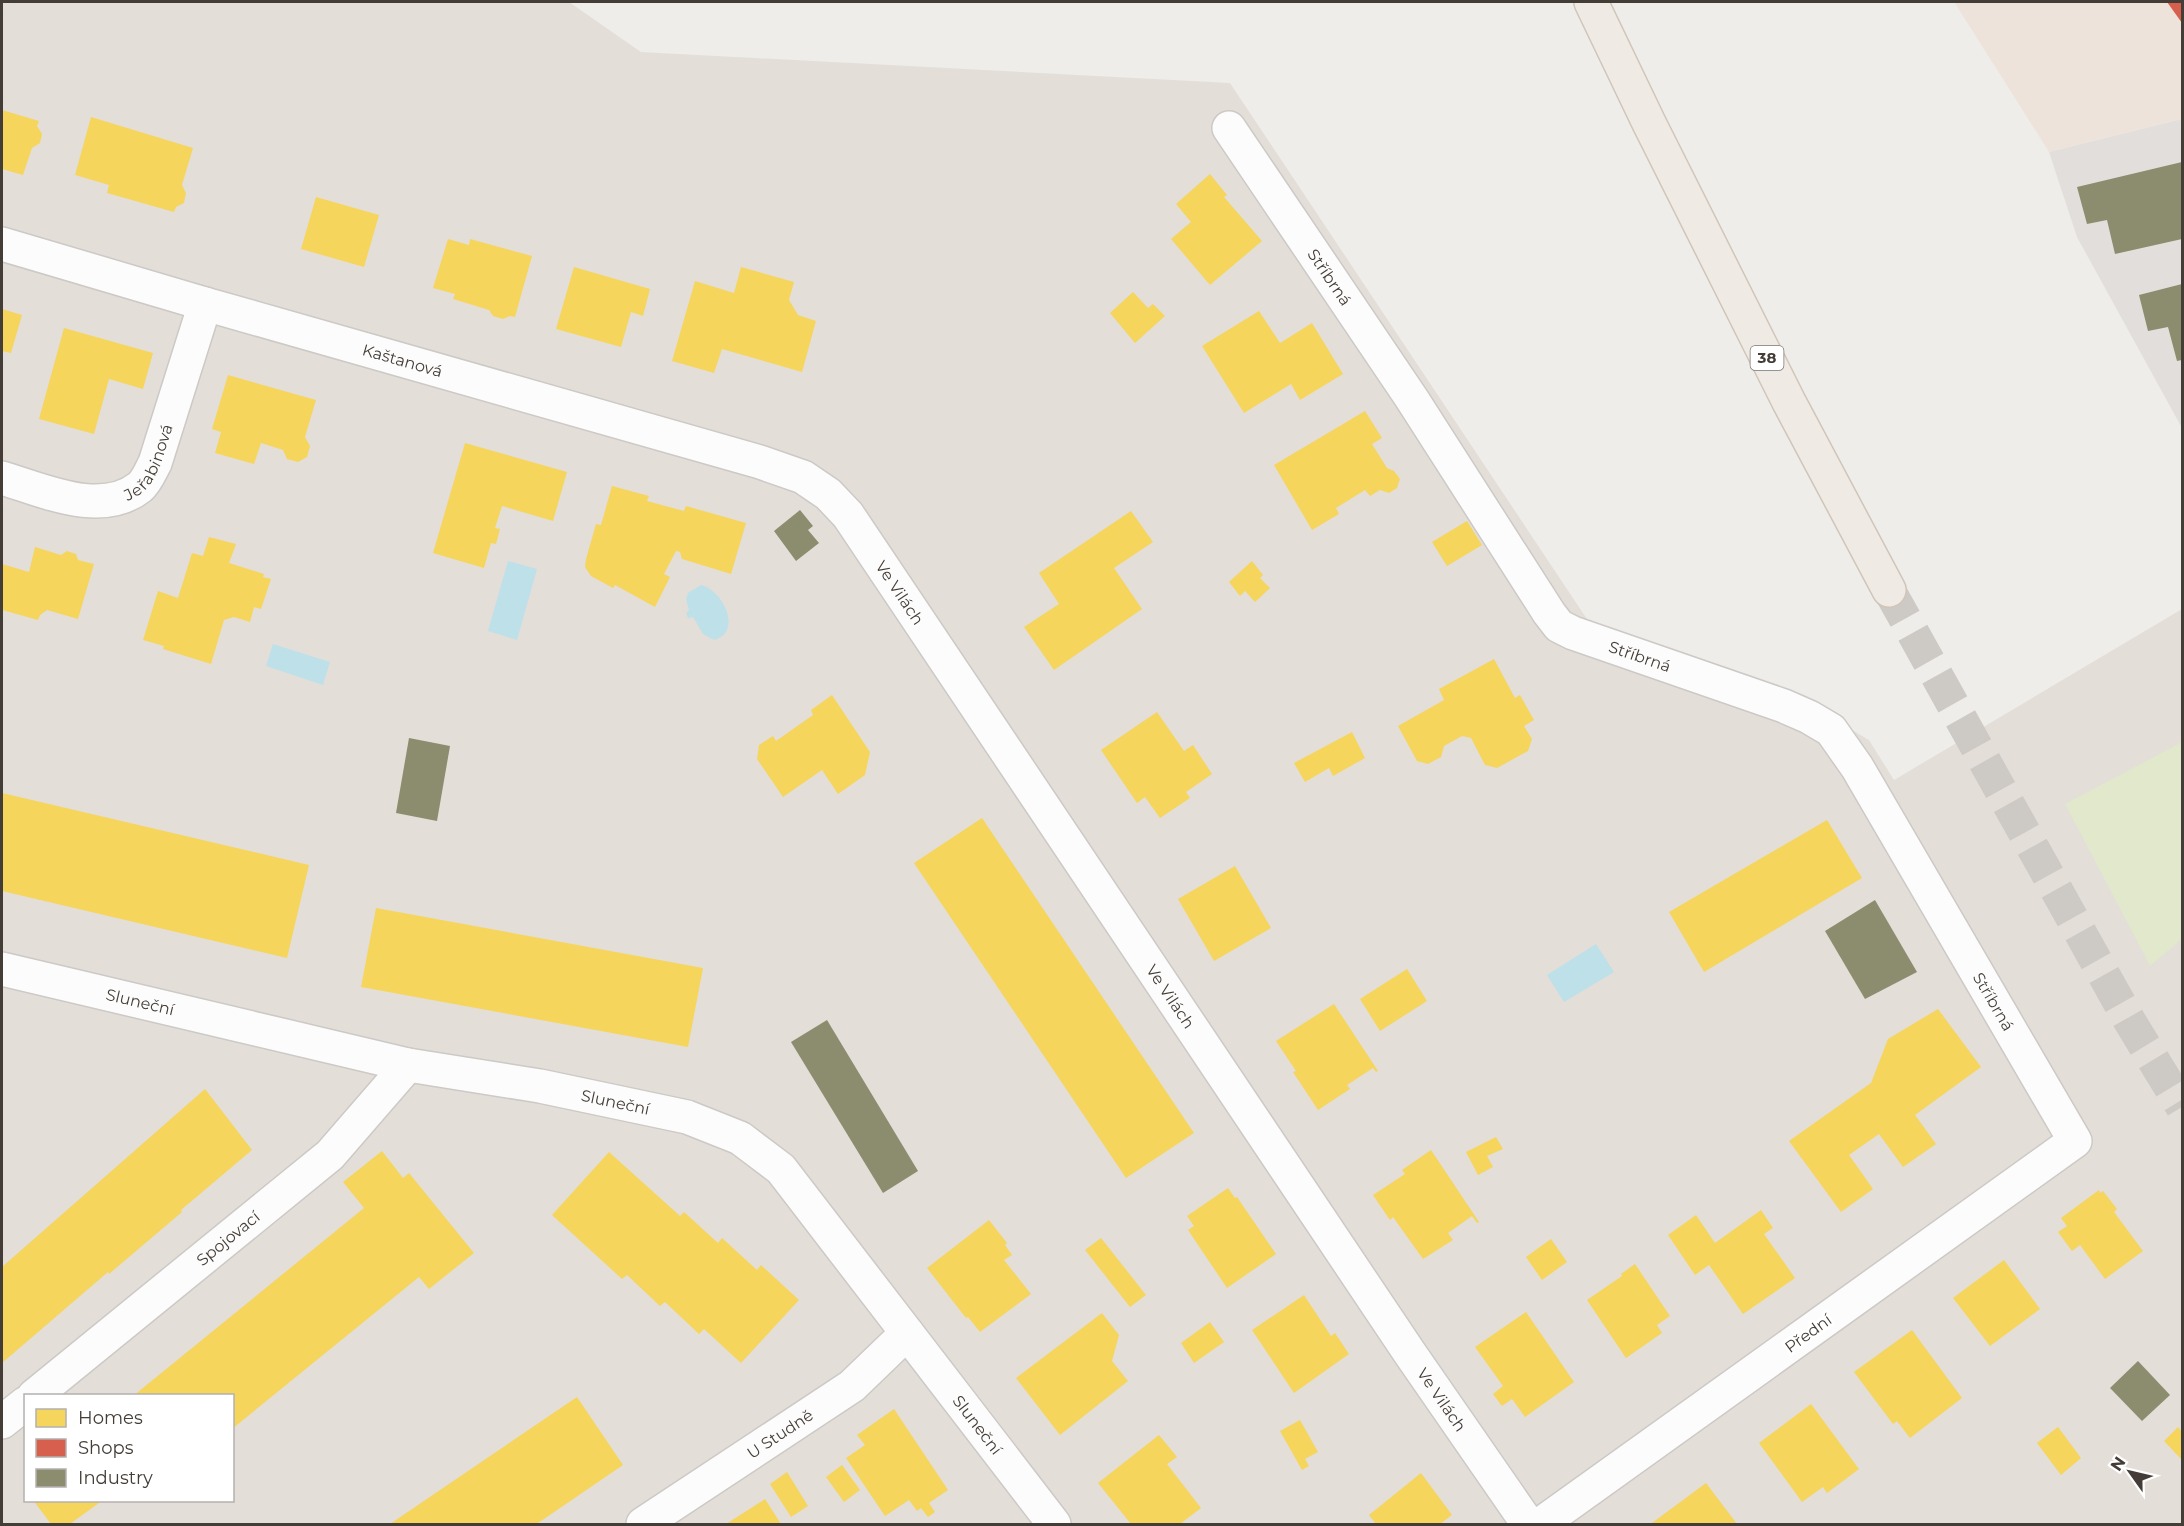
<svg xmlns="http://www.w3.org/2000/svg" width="2184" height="1526" viewBox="0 0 2184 1526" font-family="Montserrat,sans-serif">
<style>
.residential{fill:#e3ded8;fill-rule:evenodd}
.commercial{fill:#eee3db}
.industrial{fill:#e2dedb}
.green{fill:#e1e8cc}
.water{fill:#bee0e9}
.homes{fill:#f6d55c}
.shops{fill:#d6604d}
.industry{fill:#8c8c6e}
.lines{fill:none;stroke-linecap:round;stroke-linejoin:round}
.primary-tunnel{stroke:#cdcac6;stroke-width:33;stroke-dasharray:33 16;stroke-linecap:butt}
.minor-casing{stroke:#ccc9c6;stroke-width:36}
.primary-casing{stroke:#d0c5b9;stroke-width:36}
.minor{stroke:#fdfcfc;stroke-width:33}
.primary{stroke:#f0eae4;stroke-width:33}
.labels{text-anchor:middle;stroke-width:6;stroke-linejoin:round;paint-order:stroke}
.shield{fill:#fff;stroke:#7c7773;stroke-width:1.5}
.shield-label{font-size:15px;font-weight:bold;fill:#443d37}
.street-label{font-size:16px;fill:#443d37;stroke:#fff}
</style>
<rect width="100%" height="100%" fill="#efedea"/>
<path class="residential" d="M2,2H569L641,52L1230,83L1591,625L1808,704L1869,740L1894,780L2182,609V1524H2ZM26,1396H232V1500H26Z"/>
<polygon class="commercial" points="1954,2 2182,2 2182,119 2049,152"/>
<polygon class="industrial" points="2182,119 2182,428 2077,237 2049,152"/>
<polygon class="green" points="2182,742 2182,939 2150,966 2065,804"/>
<g class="water">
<polygon points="508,561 537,569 517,640 488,631"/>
<path d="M701,585C722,589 744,632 714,640L703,634L693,617L688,618L686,613L689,610L686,599L688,593Z"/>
<polygon points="273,644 330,662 323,685 266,666"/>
<polygon points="1596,944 1614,972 1564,1002 1547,975"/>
</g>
<g class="homes">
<polygon points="2,110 39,121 37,126 42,134 40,143 32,148 23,175 2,169"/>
<polygon points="91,117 193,148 182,185 186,193 184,203 176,207 174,212 107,193 109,185 75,175"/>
<polygon points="1210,174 1227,195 1224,197 1262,241 1210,285 1171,239 1191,222 1176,204"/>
<polygon points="316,197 379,215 364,267 301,249"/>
<polygon points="448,239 469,245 470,239 532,256 515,317 510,316 503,319 493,316 489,310 453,299 455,294 433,288"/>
<polygon points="574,267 650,289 643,316 631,312 621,347 556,329"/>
<polygon points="741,267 794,282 789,300 798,315 816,321 802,372 722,349 714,373 672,361 695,281 734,293"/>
<polygon points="1133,292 1148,308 1153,304 1165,316 1135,343 1110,313"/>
<polygon points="2,309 22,315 11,353 2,351"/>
<polygon points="1259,311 1280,343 1312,323 1343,374 1300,400 1291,384 1244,413 1202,346"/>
<polygon points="64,328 153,353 143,389 109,379 94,434 39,419"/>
<polygon points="228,375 316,400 305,437 310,446 307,457 298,462 287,459 283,450 261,443 254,464 215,453 221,432 212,429"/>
<polygon points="1365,411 1382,438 1372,444 1387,468 1394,471 1400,479 1397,488 1389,493 1380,490 1370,496 1365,490 1336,508 1339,514 1312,530 1274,465"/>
<polygon points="465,443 567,472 553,521 502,506 495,528 500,529 496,544 491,543 484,568 433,553"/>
<polygon points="612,486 649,496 647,501 684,511 686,506 746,523 731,574 682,559 680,552 676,551 664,574 670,577 655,607 615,585 613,588 591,576 585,567 586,559 596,524 601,525"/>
<polygon points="1131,511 1153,542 1114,568 1142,609 1054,670 1024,627 1059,604 1039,573"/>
<polygon points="1467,521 1482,545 1447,566 1432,542"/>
<polygon points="209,537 236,544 229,563 264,574 263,577 271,579 261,609 254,607 250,622 234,617 224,620 211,664 163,649 164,646 143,640 158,591 178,598 192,553 203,556"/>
<polygon points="35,547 61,555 67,551 76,554 78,560 94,564 78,619 47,610 40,615 38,620 2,610 2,564 29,572"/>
<polygon points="1252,561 1263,575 1260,578 1270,588 1255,602 1245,591 1240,596 1229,582"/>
<polygon points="1494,659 1515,698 1520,695 1534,720 1524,726 1532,739 1528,751 1497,768 1485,765 1471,738 1462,736 1444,746 1441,757 1428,764 1417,761 1398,726 1444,700 1439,689"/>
<polygon points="832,695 870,752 865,775 838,794 822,770 783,797 757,759 759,745 773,736 776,741 813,715 811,710"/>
<polygon points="1157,712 1184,751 1193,745 1212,774 1186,792 1190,798 1160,818 1145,797 1137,803 1101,750"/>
<polygon points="1352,732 1365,758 1333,776 1329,768 1305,782 1294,763"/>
<polygon points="2,793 309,865 287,958 2,891"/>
<polygon points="982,818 1194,1133 1126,1178 914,863"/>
<polygon points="1827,820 1862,878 1704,972 1669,912"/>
<polygon points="1235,866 1271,928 1214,961 1178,899"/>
<polygon points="376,908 703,968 688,1047 361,987"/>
<polygon points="1407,969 1427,1001 1380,1031 1360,999"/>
<polygon points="1334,1004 1378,1071 1376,1072 1373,1068 1347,1085 1350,1089 1318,1110 1293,1072 1296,1071 1276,1041"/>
<polygon points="1938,1009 1981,1067 1915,1115 1936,1144 1903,1167 1879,1134 1849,1155 1873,1189 1841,1212 1789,1141 1871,1083 1888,1039"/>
<polygon points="205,1089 252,1150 181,1210 182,1212 109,1274 108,1272 2,1363 2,1267"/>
<polygon points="1496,1137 1503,1149 1487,1156 1493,1167 1478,1175 1466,1152"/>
<polygon points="1431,1150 1479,1222 1477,1223 1472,1216 1448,1233 1453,1240 1423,1259 1393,1217 1390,1220 1373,1195 1405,1174 1402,1170"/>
<polygon points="382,1151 403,1178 409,1173 474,1253 429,1289 419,1277 232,1429 232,1396 133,1396 364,1208 343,1182"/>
<polygon points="609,1152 680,1216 684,1212 718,1243 722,1238 757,1270 761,1265 799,1300 741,1363 704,1329 699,1334 665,1302 660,1306 627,1275 622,1279 552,1215"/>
<polygon points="1228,1188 1235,1198 1237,1197 1276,1254 1227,1288 1188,1230 1194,1226 1187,1216"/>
<polygon points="2099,1190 2100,1193 2103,1191 2117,1209 2114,1212 2143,1251 2105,1279 2080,1245 2072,1251 2058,1232 2067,1226 2061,1218"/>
<polygon points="1761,1210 1773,1228 1764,1234 1795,1278 1743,1314 1709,1265 1695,1275 1668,1235 1696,1215 1715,1243"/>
<polygon points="989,1220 1007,1243 1005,1245 1012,1255 1004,1260 1031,1294 980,1332 968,1317 966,1318 927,1268"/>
<polygon points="1101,1238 1146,1295 1130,1307 1085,1250"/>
<polygon points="1551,1239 1567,1262 1542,1280 1526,1257"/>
<polygon points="2004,1260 2040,1309 1990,1346 1953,1298"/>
<polygon points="1635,1264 1670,1316 1657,1325 1662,1333 1626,1358 1587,1300 1622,1276 1621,1274"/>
<polygon points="1304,1295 1331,1336 1335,1333 1349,1354 1294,1393 1252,1330"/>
<polygon points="1526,1312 1574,1382 1525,1417 1512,1399 1502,1406 1493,1394 1503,1386 1475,1347"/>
<polygon points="1102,1313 1119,1335 1112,1361 1128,1381 1060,1435 1016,1378"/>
<polygon points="1210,1322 1224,1342 1194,1363 1181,1343"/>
<polygon points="1912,1330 1962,1398 1910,1438 1897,1421 1893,1424 1854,1372"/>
<polygon points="577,1397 623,1465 544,1519 536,1524 390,1524"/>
<polygon points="1811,1404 1859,1469 1827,1493 1823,1487 1802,1502 1759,1443"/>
<polygon points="894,1409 948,1490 929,1503 935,1512 928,1517 921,1508 917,1511 909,1500 885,1516 846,1458 865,1445 857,1435"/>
<polygon points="1300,1420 1318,1452 1305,1459 1309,1466 1302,1470 1280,1431"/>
<polygon points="2058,1427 2081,1458 2061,1475 2037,1443"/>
<polygon points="2178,1427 2182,1432 2182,1460 2164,1441"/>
<polygon points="1159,1435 1177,1457 1167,1464 1201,1508 1180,1524 1131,1524 1098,1483"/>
<polygon points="842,1465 860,1490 844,1502 826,1477"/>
<polygon points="787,1472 808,1506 791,1517 770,1484"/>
<polygon points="1421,1473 1452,1515 1440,1524 1376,1524 1369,1515"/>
<polygon points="1706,1483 1737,1524 1653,1524 1652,1523"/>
<polygon points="765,1499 781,1524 726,1524"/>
<polygon points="33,1500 103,1500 70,1524 51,1524"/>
</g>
<polygon class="shops" points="2167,2 2182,2 2182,23"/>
<g class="industry">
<polygon points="2182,162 2182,239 2115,254 2107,220 2087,224 2077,187"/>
<polygon points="2182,284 2182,360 2177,361 2168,327 2148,331 2139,295"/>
<polygon points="800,510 813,526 808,530 819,543 796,561 774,531"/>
<polygon points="409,738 450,746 437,821 396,813"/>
<polygon points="1875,900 1917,972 1865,999 1825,931"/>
<polygon points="827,1020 918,1171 883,1193 791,1042"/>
<polygon points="2138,1361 2170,1395 2142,1421 2110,1388"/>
</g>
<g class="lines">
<polyline class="primary-tunnel" points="1889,590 2129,1020 2182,1107"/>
<g class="minor-casing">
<g id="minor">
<path id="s1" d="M1229,128L1412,399L1549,613L1559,626L1573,633L1784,706L1809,717L1831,730L1857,767L2075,1141L1541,1524"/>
<path id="s2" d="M2,244L205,304L760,462L803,477L828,494L848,515L1409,1352L1528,1524"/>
<path id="s3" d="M2,478C43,490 101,518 140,487C147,481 151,470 155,463L205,304"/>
<path id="s4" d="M2,969L408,1065L540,1086L687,1117L740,1138L781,1169L1054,1524"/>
<path id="s5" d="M34,1396L330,1155L408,1065"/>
<polyline points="2,1422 26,1403"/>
<path id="s6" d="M643,1524L852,1386L907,1333"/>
</g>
</g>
<g class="primary-casing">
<polyline id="primary" points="1591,2 1649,123 1789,402 1889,590"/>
</g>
<use href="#minor" class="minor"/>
<use href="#primary" class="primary"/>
</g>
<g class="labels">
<rect class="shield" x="1750.5" y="346" width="33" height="24" rx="4.5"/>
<g class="shield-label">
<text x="1767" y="363">38</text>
</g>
<g class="street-label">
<text dy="6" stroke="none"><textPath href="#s1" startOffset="180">Stříbrná</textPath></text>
<text dy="6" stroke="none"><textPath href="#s2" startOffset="417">Kaštanová</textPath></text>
<text dy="6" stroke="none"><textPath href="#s3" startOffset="170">Jeřabinová</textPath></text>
<text dy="6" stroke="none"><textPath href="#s2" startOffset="987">Ve Vilách</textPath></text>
<text dy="6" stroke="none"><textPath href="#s1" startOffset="684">Stříbrná</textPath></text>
<text dy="6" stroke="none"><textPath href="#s2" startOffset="1473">Ve Vilách</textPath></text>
<text dy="6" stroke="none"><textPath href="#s1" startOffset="1206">Stříbrná</textPath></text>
<text dy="6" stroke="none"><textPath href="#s4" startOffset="142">Sluneční</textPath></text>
<text dy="6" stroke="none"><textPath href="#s4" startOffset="628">Sluneční</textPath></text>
<text dy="6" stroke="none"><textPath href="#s5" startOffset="250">Spojovací</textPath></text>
<text transform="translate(1808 1333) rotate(-36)" y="6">Přední</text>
<text dy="6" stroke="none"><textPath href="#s2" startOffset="1959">Ve Vilách</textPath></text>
<text dy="6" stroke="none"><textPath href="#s4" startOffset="1132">Sluneční</textPath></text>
<text dy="6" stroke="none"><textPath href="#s6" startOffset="164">U Studně</textPath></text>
</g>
</g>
<rect width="2184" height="1526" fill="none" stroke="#443d37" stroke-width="6"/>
<rect x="24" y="1394" width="210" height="108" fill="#ffffff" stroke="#b4b1af" stroke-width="1.5"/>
<rect x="36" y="1409" width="30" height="18" fill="#f6d55c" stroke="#b4b1af" stroke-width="1.5"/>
<text x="78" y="1424" font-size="18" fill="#443d37">Homes</text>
<rect x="36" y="1439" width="30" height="18" fill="#d6604d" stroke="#b4b1af" stroke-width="1.5"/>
<text x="78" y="1454" font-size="18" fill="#443d37">Shops</text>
<rect x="36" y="1469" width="30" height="18" fill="#8c8c6e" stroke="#b4b1af" stroke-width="1.5"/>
<text x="78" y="1484" font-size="18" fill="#443d37">Industry</text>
<g transform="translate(2130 1472) rotate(304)" stroke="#ffffff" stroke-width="4.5" paint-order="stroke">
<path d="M0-4.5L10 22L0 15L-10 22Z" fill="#443d37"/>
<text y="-9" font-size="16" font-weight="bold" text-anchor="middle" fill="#443d37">N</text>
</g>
</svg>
